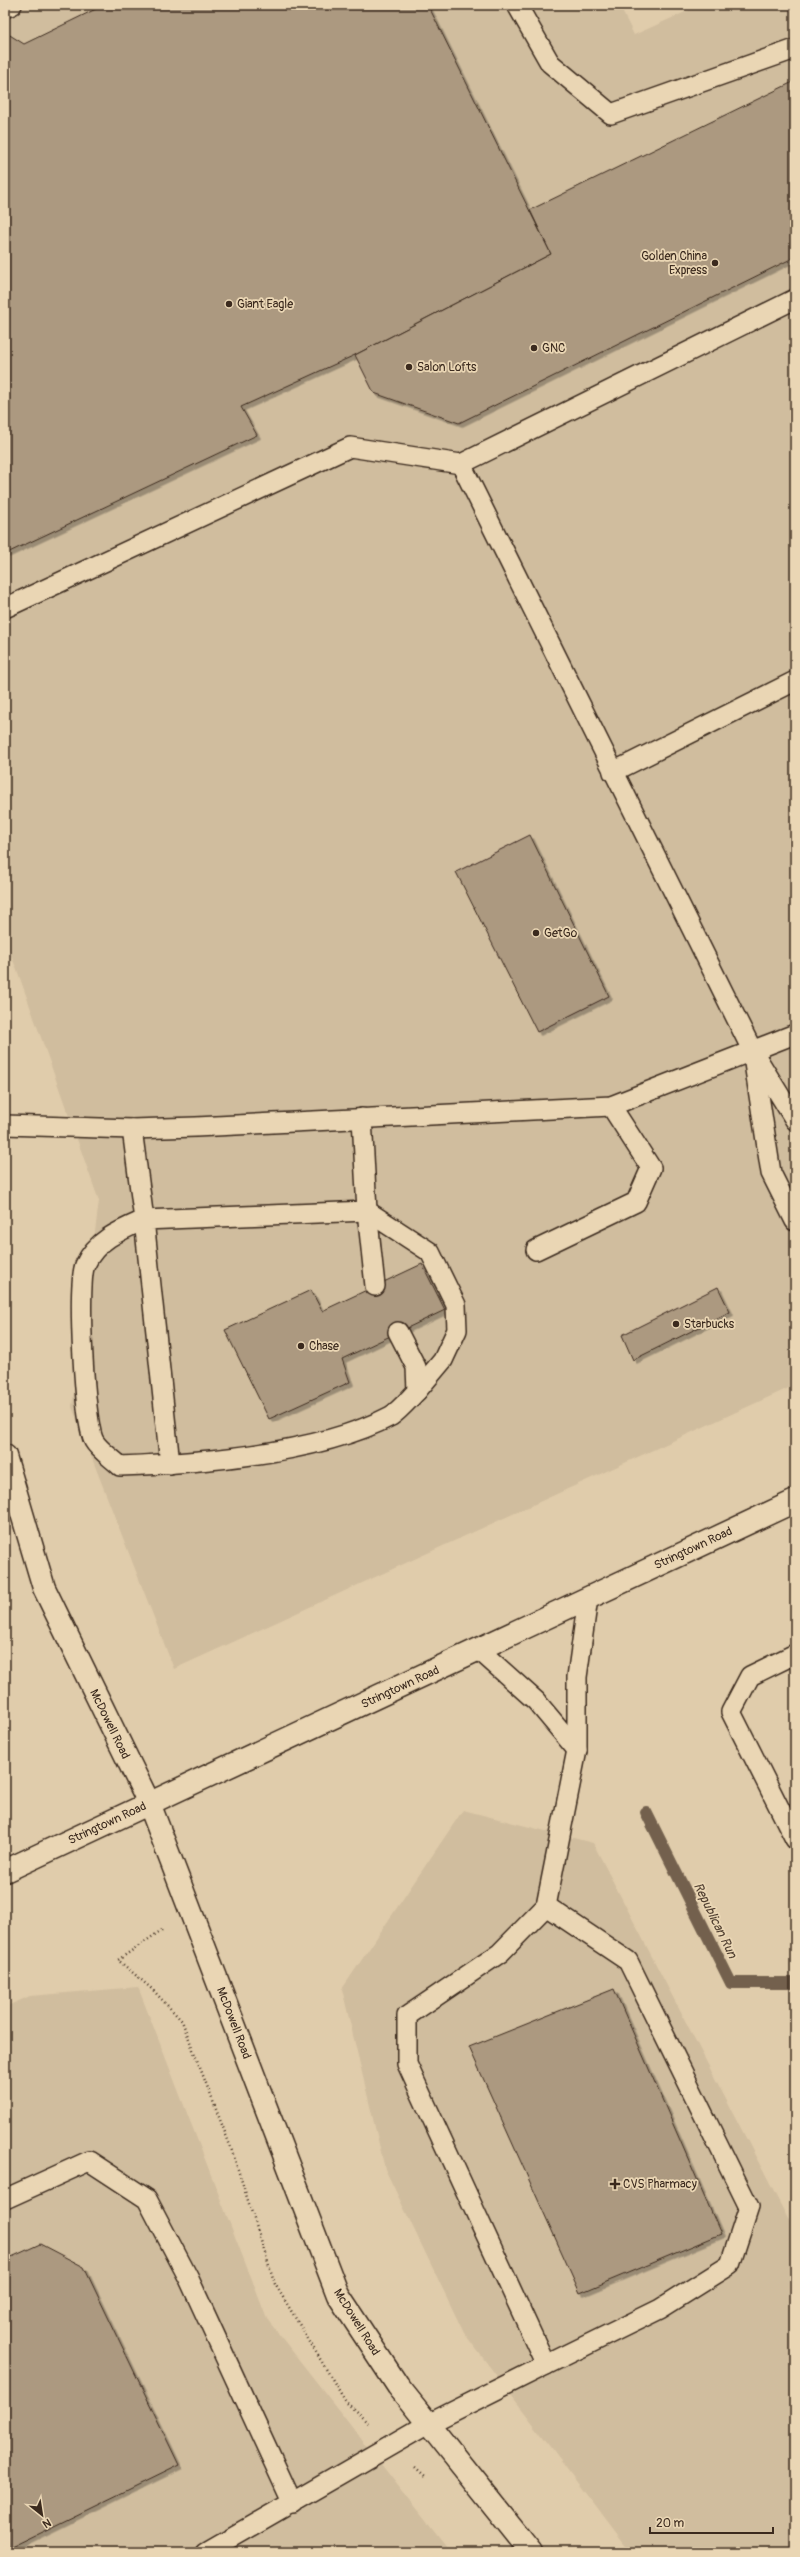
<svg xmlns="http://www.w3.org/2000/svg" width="800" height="2557" viewBox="0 0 800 2557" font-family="Pangolin,sans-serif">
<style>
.built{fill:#d0bd9e}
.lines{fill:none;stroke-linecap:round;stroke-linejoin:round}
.stream{stroke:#73614d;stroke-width:12}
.building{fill:#ac9980;stroke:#3b2a1e;filter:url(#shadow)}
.service-casing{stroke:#3b2a1e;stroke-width:22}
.minor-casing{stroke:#3b2a1e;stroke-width:25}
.tertiary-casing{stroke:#3b2a1e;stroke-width:25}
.secondary-casing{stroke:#3b2a1e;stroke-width:25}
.path{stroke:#3b2a1e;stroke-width:2.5;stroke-dasharray:1 3;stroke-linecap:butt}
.service{stroke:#ead6b4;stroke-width:19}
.minor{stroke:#ead6b4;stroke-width:22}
.tertiary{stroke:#ead6b4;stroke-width:22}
.secondary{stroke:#ead6b4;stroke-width:22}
.poi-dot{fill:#3b2a1e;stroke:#ead6b4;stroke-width:1.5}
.labels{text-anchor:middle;stroke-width:3.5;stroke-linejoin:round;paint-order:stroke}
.poi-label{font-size:12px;fill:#3b2a1e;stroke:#ead6b4;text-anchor:start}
.street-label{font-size:12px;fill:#3b2a1e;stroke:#ead6b4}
.water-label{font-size:13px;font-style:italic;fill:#524132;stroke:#ead6b4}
</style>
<defs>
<filter id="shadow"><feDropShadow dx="3.5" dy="3.5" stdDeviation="0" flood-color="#0004"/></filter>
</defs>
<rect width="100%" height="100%" fill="#e0ccab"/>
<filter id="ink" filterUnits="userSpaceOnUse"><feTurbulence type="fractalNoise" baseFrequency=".025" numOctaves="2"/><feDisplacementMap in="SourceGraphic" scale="8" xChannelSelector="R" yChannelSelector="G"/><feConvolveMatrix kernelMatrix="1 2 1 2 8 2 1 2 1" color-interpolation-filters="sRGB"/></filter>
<g filter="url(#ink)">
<g class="built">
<polygon points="5,5 619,5 634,35 701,5 795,5 795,1385 174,1669 72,1407 99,1201 16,967 5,943"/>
<polygon points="463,1810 593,1843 788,2219 795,2226 795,2552 631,2552 464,2333 385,2169 342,1989"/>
<polygon points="138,1987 267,2319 450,2552 5,2552 5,2007 30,1996"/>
</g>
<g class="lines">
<polyline class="stream" points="646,1812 731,1983 795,1983"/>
</g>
<g class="building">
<polygon points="104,5 428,5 551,254 355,355 241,407 257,435 5,554 5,32 24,44"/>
<polygon points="795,81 795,257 459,423 374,393 355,355 551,254 530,210"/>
<polygon points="530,835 609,996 537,1032 456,872"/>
<polygon points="422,1264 445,1310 342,1359 350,1382 269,1419 225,1330 311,1290 322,1311"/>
<polygon points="718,1287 730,1312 633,1360 622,1335"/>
<polygon points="614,1989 721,2234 580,2293 469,2047"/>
<polygon points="40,2244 84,2267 179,2465 5,2550 5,2260"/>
</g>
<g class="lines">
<g class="service-casing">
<g id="service">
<polyline points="517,5 550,63 611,114 795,49"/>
<polyline points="5,8 12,5"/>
<polyline points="461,464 795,299"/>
<polyline points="5,608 350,447 461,464 752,1050"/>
<polyline points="613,772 795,681"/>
<polyline points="362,1118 367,1211 375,1286"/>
<polyline points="795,1120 752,1050 771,1173 795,1221"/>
<polyline points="5,1125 132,1129 196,1127 611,1106 795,1034"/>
<path d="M132,1129L144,1220C121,1230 96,1240 85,1265C77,1284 84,1423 94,1441C99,1450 113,1459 120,1466C201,1463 319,1454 391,1416C400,1410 409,1399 417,1391L416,1367L398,1332"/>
<polyline points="536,1250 636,1202 651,1168 611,1106"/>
<polyline points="170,1464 144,1220 367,1211 430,1252 456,1305 457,1330 443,1360 417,1391"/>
<polyline points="479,1650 536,1701 577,1750"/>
<polyline points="795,1654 750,1676 731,1712 795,1839"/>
<polyline points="5,2199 89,2161 147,2199 189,2279 293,2504"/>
<polyline points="546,2365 660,2309 730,2265 749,2207 628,1961 546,1906"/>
<polyline points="206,2552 428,2424 546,2365 407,2064 407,2016 500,1953 546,1906 577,1750 577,1677 588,1598"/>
</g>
</g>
<g class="minor-casing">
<polyline id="minor" points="149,1803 338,2295 398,2386 531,2552"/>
</g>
<g class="tertiary-casing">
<polyline id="tertiary" points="5,1456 44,1588 149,1803"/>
</g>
<g class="secondary-casing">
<polyline id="secondary" points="5,1871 795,1501"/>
</g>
<g class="path">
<polyline points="162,1930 118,1960 153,1990 182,2021 231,2148 275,2284 346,2402 368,2423"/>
<polyline points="415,2467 425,2476"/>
</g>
<use href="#service" class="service"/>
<use href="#minor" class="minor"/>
<use href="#tertiary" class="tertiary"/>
<use href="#secondary" class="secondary"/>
</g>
</g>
<g class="poi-dot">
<circle cx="715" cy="263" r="4"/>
<circle cx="229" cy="304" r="4"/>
<circle cx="534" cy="348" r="4"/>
<circle cx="409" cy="367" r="4"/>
<circle cx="536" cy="933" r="4"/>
<circle cx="676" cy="1324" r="4"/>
<circle cx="301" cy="1346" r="4"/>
<path d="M613 2178h4v4h4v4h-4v4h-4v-4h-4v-4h4z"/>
</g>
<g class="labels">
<g class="poi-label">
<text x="707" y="260" text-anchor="end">Golden China<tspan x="707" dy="14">Express</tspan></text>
<text x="237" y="308">Giant Eagle</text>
<text x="542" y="352">GNC</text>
<text x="417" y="371">Salon Lofts</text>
<text x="544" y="937">GetGo</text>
<text x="684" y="1328">Starbucks</text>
<text x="309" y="1350">Chase</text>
<text x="623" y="2188">CVS Pharmacy</text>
</g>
<g class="street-label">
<text transform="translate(693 1548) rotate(-25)" y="4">Stringtown Road</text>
<text transform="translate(400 1687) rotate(-25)" y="4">Stringtown Road</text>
<text transform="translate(110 1724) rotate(64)" y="4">McDowell Road</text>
<text transform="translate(107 1823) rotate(-25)" y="4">Stringtown Road</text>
<text transform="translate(234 2023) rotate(69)" y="4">McDowell Road</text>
<text transform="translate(357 2322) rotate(58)" y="4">McDowell Road</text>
</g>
<g class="water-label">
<text transform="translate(716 1920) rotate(64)" y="5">Republican Run</text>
</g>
</g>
<rect width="800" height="2557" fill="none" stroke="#ead6b4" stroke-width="20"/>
<rect x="10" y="10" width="780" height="2537" fill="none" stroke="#3b2a1e" stroke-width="1.5" filter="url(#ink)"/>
<g transform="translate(42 2515) rotate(150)" stroke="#ead6b4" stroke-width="3" paint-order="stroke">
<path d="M0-3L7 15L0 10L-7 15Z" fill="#3b2a1e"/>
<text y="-6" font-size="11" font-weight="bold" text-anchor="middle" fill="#3b2a1e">N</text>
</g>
<path d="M650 2527v6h123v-6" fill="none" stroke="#3b2a1e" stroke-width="2"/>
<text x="656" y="2527" font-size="12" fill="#3b2a1e" stroke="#ead6b4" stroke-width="3" paint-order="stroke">20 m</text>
</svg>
